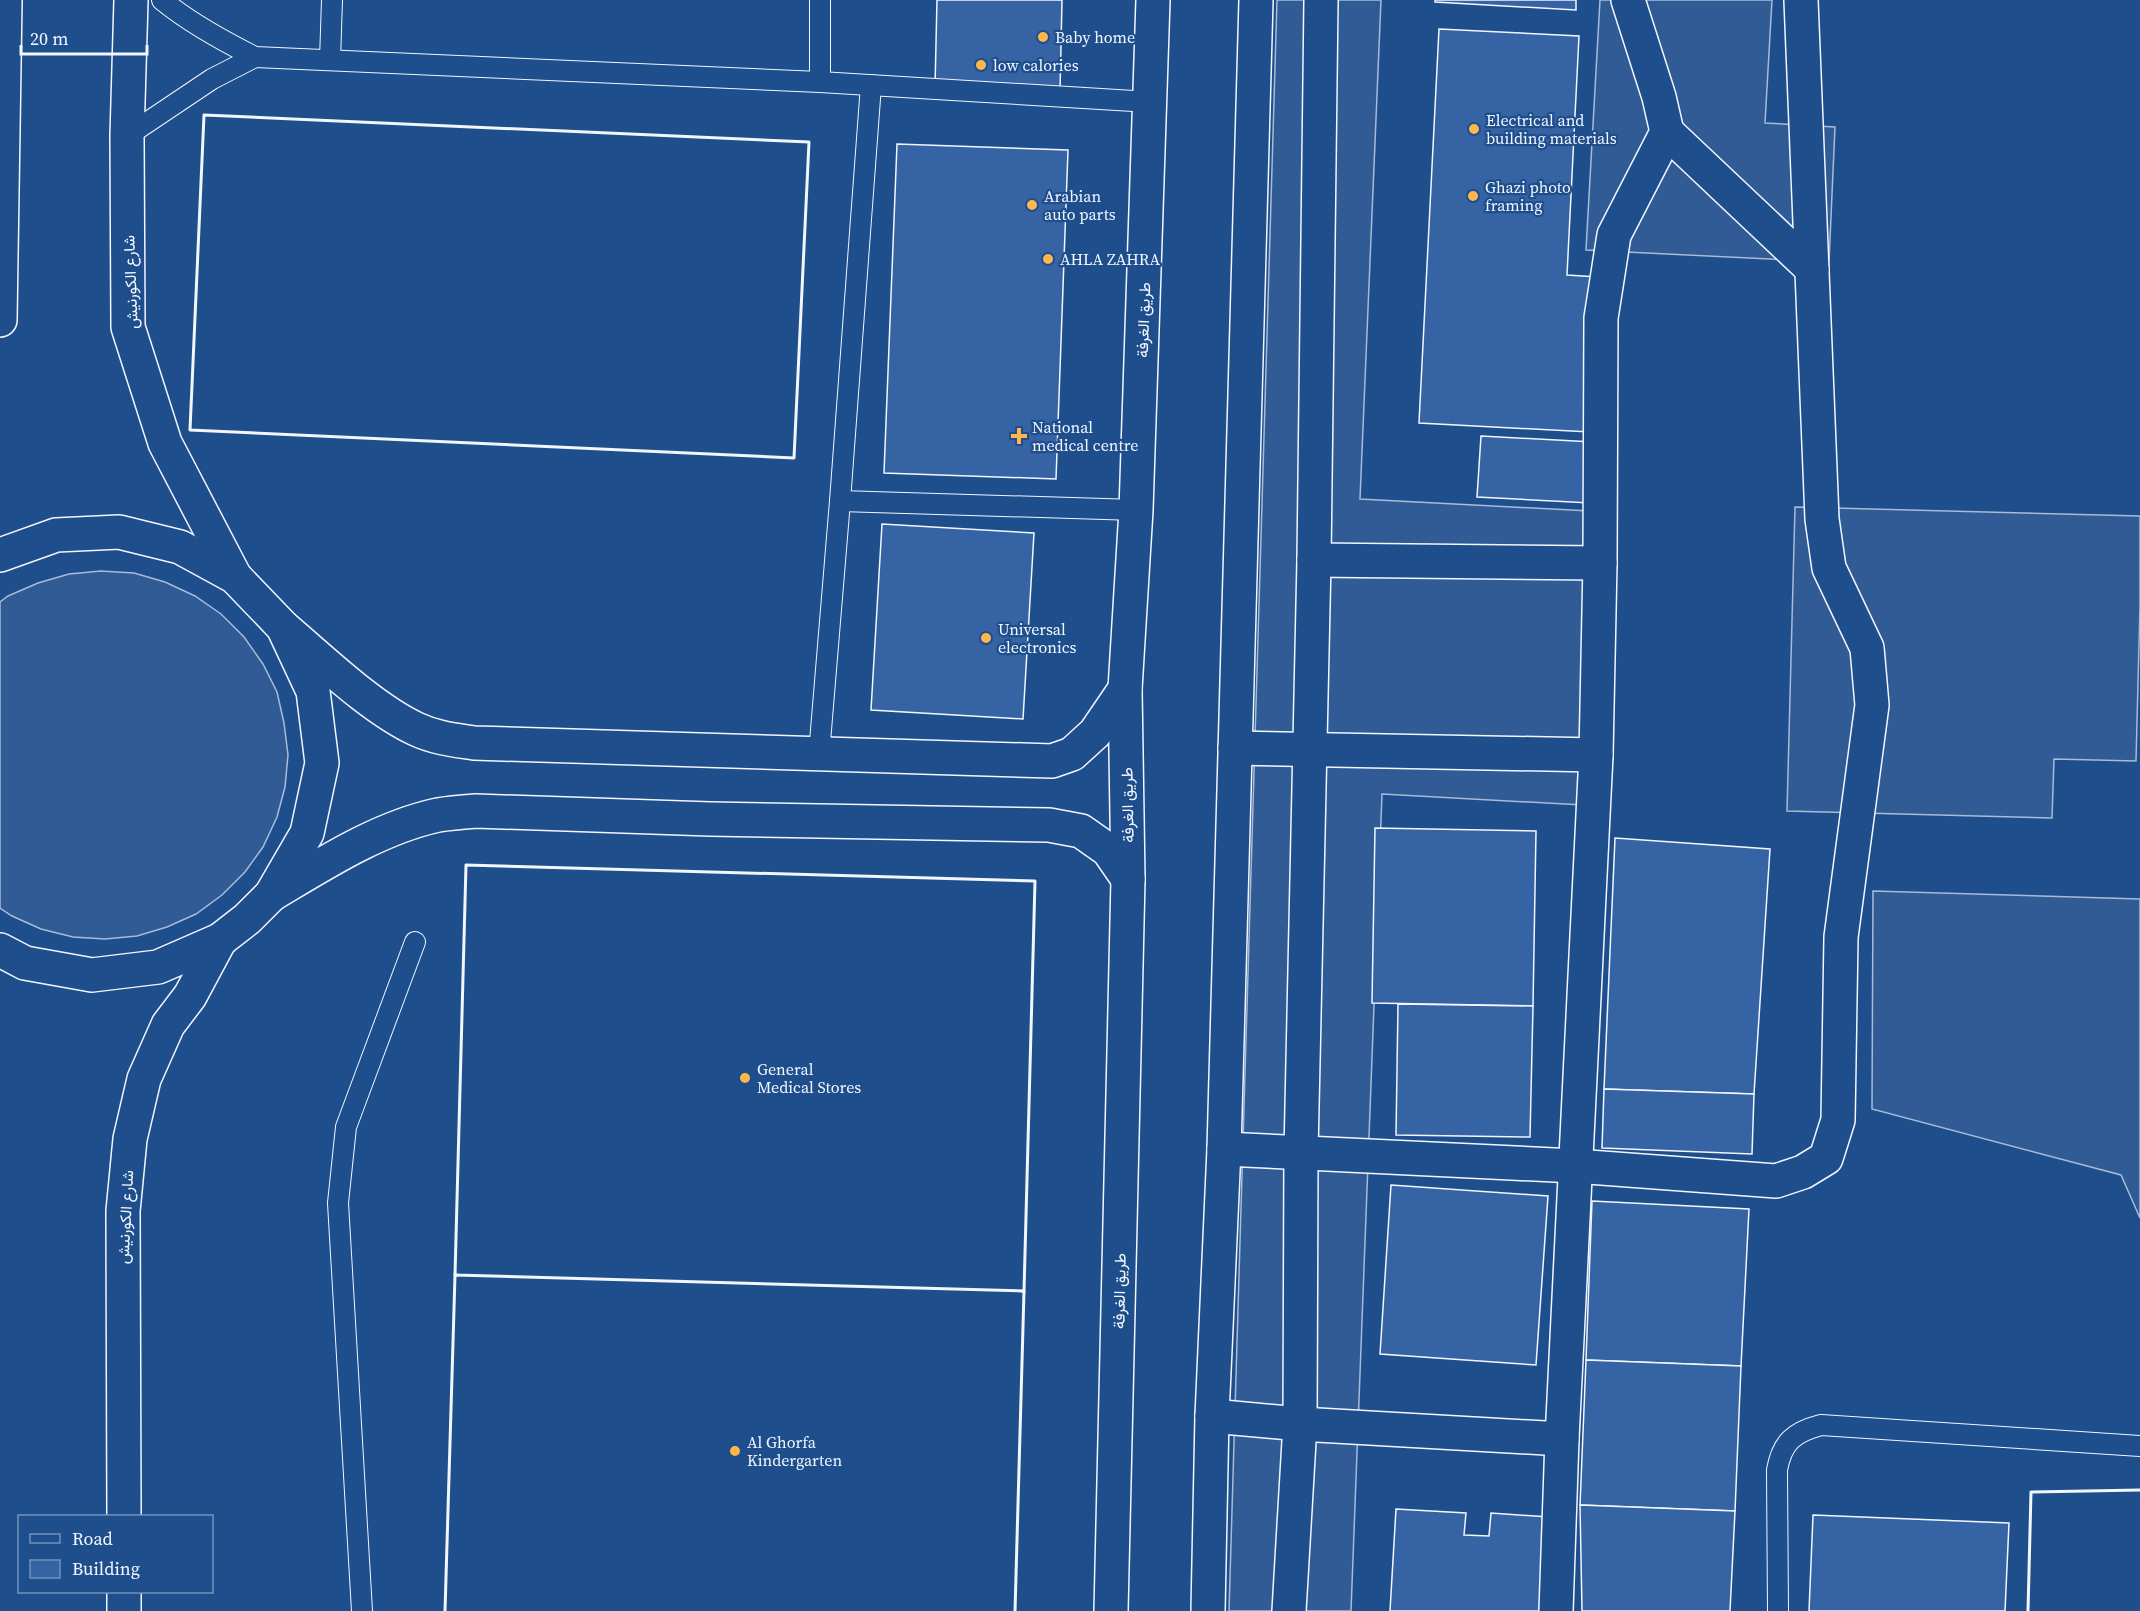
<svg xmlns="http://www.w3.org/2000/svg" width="2140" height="1611" viewBox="0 0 2140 1611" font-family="'Source Serif 4',Vazirmatn,serif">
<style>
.built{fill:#305b95;stroke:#a8bbd7;stroke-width:1.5}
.building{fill:#3563a3;stroke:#f2f6ff;stroke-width:1.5}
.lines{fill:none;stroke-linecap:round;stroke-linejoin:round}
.lane-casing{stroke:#f2f6ff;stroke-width:22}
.street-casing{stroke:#f2f6ff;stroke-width:36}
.secondary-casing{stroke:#f2f6ff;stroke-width:36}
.highway-casing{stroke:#f2f6ff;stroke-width:36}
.lane{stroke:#1f4e8c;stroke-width:20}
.street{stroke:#1f4e8c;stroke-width:33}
.secondary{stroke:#1f4e8c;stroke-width:33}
.highway{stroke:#1f4e8c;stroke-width:33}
.wall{stroke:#f2f6ff;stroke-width:3}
.poi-dot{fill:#ffb74d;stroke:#1f4e8c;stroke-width:2}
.labels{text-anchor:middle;stroke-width:4.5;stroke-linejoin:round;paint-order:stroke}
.poi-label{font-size:16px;fill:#f2f6ff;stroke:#1f4e8c;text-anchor:start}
.street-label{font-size:16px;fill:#f2f6ff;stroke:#1f4e8c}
</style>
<rect width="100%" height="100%" fill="#1f4e8c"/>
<g class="built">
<polygon points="1277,0 1381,0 1360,499 1590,511 1583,805 1382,794 1351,1611 1229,1611"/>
<polygon points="1600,0 1772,0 1765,123 1835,127 1829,262 1586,250"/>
<polygon points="1795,507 2140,516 2140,605 2136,761 2054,759 2052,818 1787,811"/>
<polygon points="101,571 134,573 165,582 195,596 221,614 244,637 263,664 277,692 284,723 288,755 285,787 277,817 263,847 245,872 222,895 196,914 167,927 137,936 105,939 73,937 41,929 12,916 0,908 0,602 8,596 38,583 69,574"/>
<polygon points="1873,891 2140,899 2140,1218 2121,1175 1872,1109"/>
</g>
<g class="building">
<polygon points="937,0 1062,0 1060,91 935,87"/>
<polygon points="1435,0 1576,0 1576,10 1435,2"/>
<polygon points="1439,29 1579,36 1567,275 1598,277 1590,432 1419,423"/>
<polygon points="897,144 1068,150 1056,479 884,473"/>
<polygon points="1481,436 1593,442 1590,503 1477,497"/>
<polygon points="882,524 1034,533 1023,719 871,710"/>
<polygon points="1375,828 1536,831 1533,1006 1372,1003"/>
<polygon points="1615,838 1770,849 1754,1094 1604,1089"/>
<polygon points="1398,1004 1533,1006 1530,1137 1396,1135"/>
<polygon points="1604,1089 1754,1094 1752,1154 1602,1148"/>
<polygon points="1391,1185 1548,1196 1536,1365 1380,1354"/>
<polygon points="1592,1201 1749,1209 1741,1366 1586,1360"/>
<polygon points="1586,1360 1741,1366 1735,1511 1580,1505"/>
<polygon points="1580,1505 1735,1511 1730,1611 1582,1611"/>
<polygon points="1396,1509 1466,1513 1464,1535 1489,1536 1491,1513 1549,1517 1543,1611 1390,1611"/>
<polygon points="1813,1515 2009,1523 2005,1611 1809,1611"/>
</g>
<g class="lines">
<g class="lane-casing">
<g id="lane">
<path d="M162,0C190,23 223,41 255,57L820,82L1150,102"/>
<polyline points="820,0 820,82"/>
<polyline points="330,60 332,0"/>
<polyline points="127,136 212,79 255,57"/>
<polyline points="840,501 1136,510"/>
<polyline points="819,754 840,501 871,85"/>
<polyline points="362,1611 338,1203 346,1127 415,942"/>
<path d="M1778,1611L1777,1470C1782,1442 1794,1432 1821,1425L2140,1446"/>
</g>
</g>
<g class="street-casing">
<g id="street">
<polyline points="1667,132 1812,269"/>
<polyline points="1314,560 1600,563"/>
<polyline points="1235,748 1596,755"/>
<polyline points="1224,1149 1575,1166 1776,1181 1803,1172 1826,1158 1838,1120 1841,937 1872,705 1867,648 1829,568 1822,519 1801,0"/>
<polyline points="1212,1416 1300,1424 1562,1439 1596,755 1600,563 1601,318 1614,235 1667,132 1659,97 1628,0"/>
<polyline points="1289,1611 1300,1424 1301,1152 1314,560 1321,0"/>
<polyline points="1556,1611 1562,1439"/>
</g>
</g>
<g class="secondary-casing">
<g id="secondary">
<path d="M283,627C321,659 371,708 416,729C435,738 454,740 474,743L1052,761L1072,754L1095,733L1125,689"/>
<path d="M271,895C323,864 378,828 438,815C450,813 463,812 476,811L710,819L1049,825L1081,831L1108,850L1128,879"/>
</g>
</g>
<g class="highway-casing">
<g id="highway">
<polyline points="131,0 127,136 128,327 165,443 235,577"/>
<polyline points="0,320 5,0"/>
<polyline points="0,555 56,535 119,532 180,547 235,577 283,627 313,691 322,763 307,833 271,895 247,919 220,940 158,967 92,975 25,963 0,950"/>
<polyline points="124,1516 123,1211 130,1139 144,1079 168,1025 190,996 220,940"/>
<polyline points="124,1592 124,1611"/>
<polyline points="1111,1611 1128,879 1125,689 1136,510 1153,0"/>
<polyline points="1208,1611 1212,1416 1224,1149 1256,0"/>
</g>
</g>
<use href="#lane" class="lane"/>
<use href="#street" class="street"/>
<use href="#secondary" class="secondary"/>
<use href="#highway" class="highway"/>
<g class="wall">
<polygon points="204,115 809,142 794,458 190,430"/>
<polygon points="466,865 1035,881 1024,1291 455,1275"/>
<polyline points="445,1611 455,1275 458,1275"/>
<polyline points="1015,1611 1024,1291 1022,1291"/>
<polyline points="2028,1611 2031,1492 2140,1490"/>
</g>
</g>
<g class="poi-dot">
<circle cx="1043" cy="37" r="6"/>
<circle cx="981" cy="65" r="6"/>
<circle cx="1474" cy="129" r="6"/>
<circle cx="1473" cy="196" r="6"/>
<circle cx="1032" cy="205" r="6"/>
<circle cx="1048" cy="259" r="6"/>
<path d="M1016 427h6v6h6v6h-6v6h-6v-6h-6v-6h6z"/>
<circle cx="986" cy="638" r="6"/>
<circle cx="745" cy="1078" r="6"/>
<circle cx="735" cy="1451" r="6"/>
</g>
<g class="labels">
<g class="poi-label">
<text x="1055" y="43">Baby home</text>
<text x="993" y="71">low calories</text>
<text x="1486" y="126">Electrical and<tspan x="1486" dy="18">building materials</tspan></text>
<text x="1485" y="193">Ghazi photo<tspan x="1485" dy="18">framing</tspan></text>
<text x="1044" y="202">Arabian<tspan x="1044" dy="18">auto parts</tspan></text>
<text x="1060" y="265">AHLA ZAHRA</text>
<text x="1032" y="433">National<tspan x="1032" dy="18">medical centre</tspan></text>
<text x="998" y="635">Universal<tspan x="998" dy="18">electronics</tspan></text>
<text x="757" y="1075">General<tspan x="757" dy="18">Medical Stores</tspan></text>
<text x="747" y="1448">Al Ghorfa<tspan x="747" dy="18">Kindergarten</tspan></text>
</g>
<g class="street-label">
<text transform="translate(130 282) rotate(-92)" y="6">شارع الكورنيش</text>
<text transform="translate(1143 320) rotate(-88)" y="6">طريق الغرفة</text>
<text transform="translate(1127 805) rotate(-91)" y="6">طريق الغرفة</text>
<text transform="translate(125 1217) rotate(-87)" y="6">شارع الكورنيش</text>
<text transform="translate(1119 1291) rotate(-89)" y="6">طريق الغرفة</text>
</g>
</g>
<rect x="18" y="1515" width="195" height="78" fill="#1f4e8c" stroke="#7391ba" stroke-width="1.5"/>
<rect x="30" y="1534" width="30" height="9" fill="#1f4e8c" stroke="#7391ba" stroke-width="1.5"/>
<text x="72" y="1545" font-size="18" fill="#f2f6ff">Road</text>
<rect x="30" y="1560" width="30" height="18" fill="#3563a3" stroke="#7391ba" stroke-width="1.5"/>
<text x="72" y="1575" font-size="18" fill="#f2f6ff">Building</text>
<path d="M21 45v9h126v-9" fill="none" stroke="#f2f6ff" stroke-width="3"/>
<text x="30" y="45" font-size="18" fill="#f2f6ff" stroke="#1f4e8c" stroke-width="4.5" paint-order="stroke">20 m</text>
</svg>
